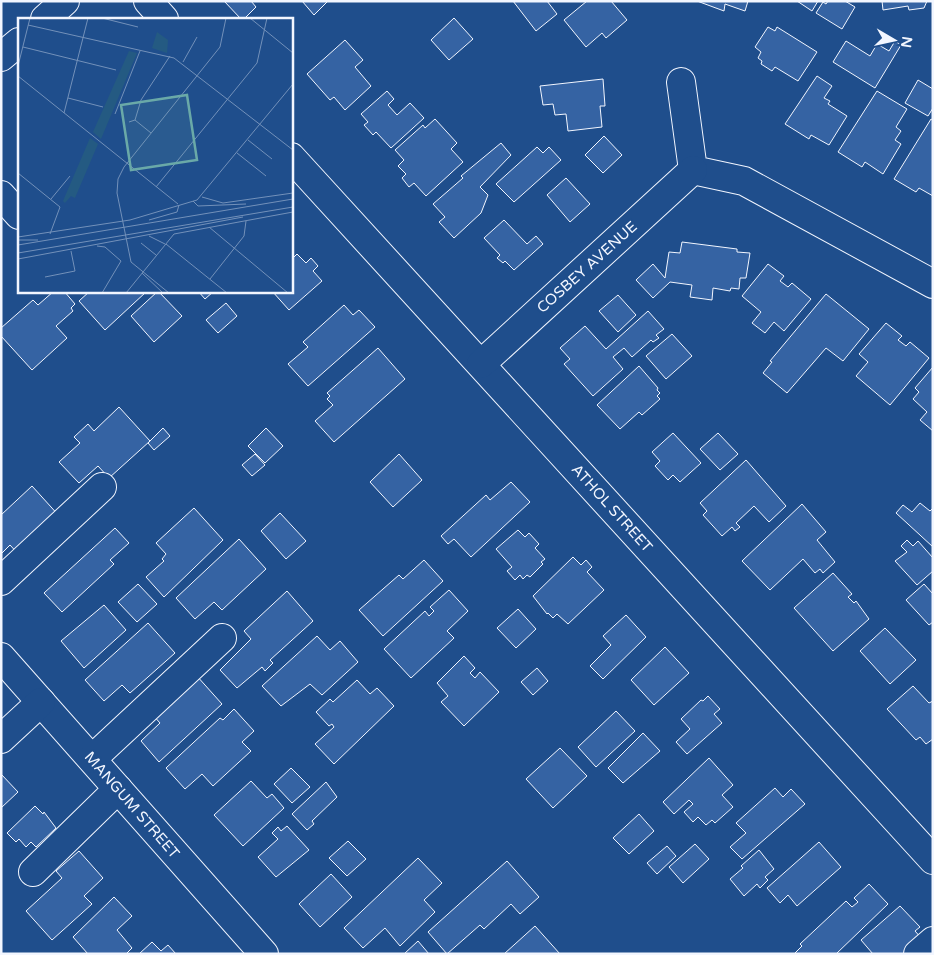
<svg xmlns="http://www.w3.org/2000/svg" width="934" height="955" viewBox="0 0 934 955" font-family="'Varela Round',sans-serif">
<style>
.building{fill:#3563a3;stroke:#f2f6ff}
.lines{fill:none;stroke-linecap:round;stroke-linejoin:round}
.minor-casing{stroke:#f2f6ff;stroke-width:30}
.minor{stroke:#1f4e8c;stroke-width:28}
.labels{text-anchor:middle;stroke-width:4;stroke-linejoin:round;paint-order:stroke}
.street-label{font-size:15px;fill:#f2f6ff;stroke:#1f4e8c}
.inset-road{fill:none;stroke:#7391ba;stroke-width:1}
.view{fill:#6aa9a8;fill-opacity:0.15;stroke:#6aa9a8;stroke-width:2.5}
.inset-edge{fill:none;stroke:#f2f6ff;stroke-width:2.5}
</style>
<rect width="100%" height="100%" fill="#1f4e8c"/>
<g class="building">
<polygon points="224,1 251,1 256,7 244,19 241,19"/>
<polygon points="302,1 328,1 314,15"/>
<polygon points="513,1 547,1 557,14 536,31"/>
<polygon points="587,1 611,1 627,20 606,38 602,33 586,47 564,20"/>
<polygon points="697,1 748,1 745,11 725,4 724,11"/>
<polygon points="797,1 818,1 812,11"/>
<polygon points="828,1 845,1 855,7 842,29 816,13 823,2 826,4"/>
<polygon points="882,1 927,1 924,8 909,10 908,6 883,10"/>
<polygon points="454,18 473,39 449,60 431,40"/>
<polygon points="768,27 775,31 777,27 817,52 798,81 775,67 772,71 761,64 762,61 758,58 761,52 755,47"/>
<polygon points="345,40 363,60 355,67 371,86 345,110 334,97 330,100 307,74"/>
<polygon points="846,41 870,56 877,44 889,51 895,41 901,45 875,88 833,62"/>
<polygon points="817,76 832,86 824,98 830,101 828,104 847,116 829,145 811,135 809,139 785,124"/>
<polygon points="603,79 605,106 600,106 602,127 568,131 566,114 555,115 553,104 543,105 540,86"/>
<polygon points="918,80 933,89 933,108 928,116 905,103"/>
<polygon points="387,91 394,99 388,105 397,115 410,103 424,118 391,148 376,132 373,135 364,125 368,122 361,114"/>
<polygon points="877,91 907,109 896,127 901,131 895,140 901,144 883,174 865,162 862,167 838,152"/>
<polygon points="435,119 457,143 451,149 463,162 426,196 414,183 409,187 402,178 406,174 398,166 404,160 395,150 423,125 425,128"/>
<polygon points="931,119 933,120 933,196 919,188 916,192 894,179"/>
<polygon points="604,136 622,155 603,173 585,155"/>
<polygon points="501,143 511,155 480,187 488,195 481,213 454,238 439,222 445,217 433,204 463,178 461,176"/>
<polygon points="537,147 543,153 549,147 561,160 514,202 496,184"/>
<polygon points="566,178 590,204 570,222 547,195"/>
<polygon points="504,220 527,244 536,236 543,244 514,270 505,261 503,263 497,258 500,255 484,238"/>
<polygon points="682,242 737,249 737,252 750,253 746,278 740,278 739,289 731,288 730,291 713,288 712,300 690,297 692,285 670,282 653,298 636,280 653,264 665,278 669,252 680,253"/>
<polygon points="297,254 306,263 311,258 318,266 313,271 322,281 289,310 272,291 291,291 291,260"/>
<polygon points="768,264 784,276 780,281 788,287 792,283 811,299 784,331 774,322 765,333 752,323 761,312 742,296"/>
<polygon points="54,291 64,291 75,304 71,308 73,311 56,326 67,338 32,370 1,336 1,328 33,300 38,305"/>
<polygon points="90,291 146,291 146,292 105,330 79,301"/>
<polygon points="158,291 182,316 154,342 131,316"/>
<polygon points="198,291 214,291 205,299"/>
<polygon points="826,294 869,329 843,361 826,348 787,393 763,373 772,362 770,361"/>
<polygon points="618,295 636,315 618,332 599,311"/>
<polygon points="226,303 237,316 218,333 206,320"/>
<polygon points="344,305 353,315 359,310 375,327 308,386 288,364 308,347 303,342"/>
<polygon points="648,311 664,329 656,335 659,338 653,342 651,340 632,357 624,348 613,357 623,369 593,396 564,364 570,359 560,348 585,326 606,349"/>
<polygon points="886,323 902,336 898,340 906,346 910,342 929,358 890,405 856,376 868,362 859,354"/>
<polygon points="672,334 692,356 666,379 646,356"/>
<polygon points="378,348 405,379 334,442 315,421 333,405 327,399 330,396 327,393"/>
<polygon points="639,366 658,388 657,390 660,393 657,396 660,399 642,415 639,412 620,429 597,405"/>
<polygon points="933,367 933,431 920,420 927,412 913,399 919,392 915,388"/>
<polygon points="119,407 150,441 109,478 98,466 79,483 59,462 80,443 74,437 88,424 94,431"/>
<polygon points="163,428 170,436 154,450 148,443"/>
<polygon points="266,428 283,446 265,463 248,446"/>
<polygon points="673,433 701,463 680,482 673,475 668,480 655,466 660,461 652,452"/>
<polygon points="718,433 738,454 720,470 700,449"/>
<polygon points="255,454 265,465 252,476 242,465"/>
<polygon points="399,454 422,480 393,507 370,482"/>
<polygon points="746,460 786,506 769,522 754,506 736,523 740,527 735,531 732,527 722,536 703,515 707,511 700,503"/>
<polygon points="511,482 530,502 471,557 454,539 448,544 441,536 486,495 490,500"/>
<polygon points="32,486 61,518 20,556 10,545 1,554 1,515"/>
<polygon points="920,503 930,511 933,508 933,547 896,513 903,505 912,512"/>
<polygon points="802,504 826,532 817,540 835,562 823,573 820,569 815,573 803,559 770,590 742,561"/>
<polygon points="194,508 223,540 164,597 146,577 164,561 162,559 166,554 156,543"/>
<polygon points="280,513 306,541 286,559 261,531"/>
<polygon points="115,528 129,543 110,560 114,564 62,612 44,593"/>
<polygon points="518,530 525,537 529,533 539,544 535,548 545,559 541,562 543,564 530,577 527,575 523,579 520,575 515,580 507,571 512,567 496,549"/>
<polygon points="239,539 266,569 222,610 214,602 195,619 176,598"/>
<polygon points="907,540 913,546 918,541 933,558 933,571 917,585 895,561 907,552 901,546"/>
<polygon points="573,557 581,565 586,560 592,567 587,572 604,590 568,624 557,614 553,618 548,613 547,614 533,596"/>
<polygon points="424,560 443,581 383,636 359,610 399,575 403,579"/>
<polygon points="833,573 852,594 848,597 854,603 856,601 869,619 833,651 794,608"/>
<polygon points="138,584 157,604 137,622 118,602"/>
<polygon points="924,584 933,594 933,622 929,625 906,600"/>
<polygon points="449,590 468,611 447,631 454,638 411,678 384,649 425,611 429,616 434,611 430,607"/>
<polygon points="287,591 313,621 270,660 273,663 265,671 262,667 237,688 220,670 251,639 244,631"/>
<polygon points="104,605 126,630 84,668 61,641"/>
<polygon points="518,609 536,629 516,648 497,628"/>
<polygon points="626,615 646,637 603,679 590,666 611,645 603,636"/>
<polygon points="148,623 175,653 130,693 122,685 104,701 85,680"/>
<polygon points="885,628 916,660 890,684 860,651"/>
<polygon points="317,636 330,650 340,641 358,662 322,695 310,684 281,706 262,686"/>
<polygon points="665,647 689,673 654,705 631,680"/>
<polygon points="464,656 475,668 470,673 475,678 480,672 499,692 464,726 441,702 448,696 437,683"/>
<polygon points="537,668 548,681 533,695 521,682"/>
<polygon points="196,675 222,704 159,762 141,741 160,723 152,714"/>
<polygon points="357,680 370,694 377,688 394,706 334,764 315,744 334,727 332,724 329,726 316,712 330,699 333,702"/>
<polygon points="913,686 929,703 933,701 933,739 926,744 920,737 916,740 887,709"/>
<polygon points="708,696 720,709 714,714 722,723 687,754 676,742 690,729 681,719 701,700 703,701"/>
<polygon points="234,709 254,731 242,742 251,751 213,786 202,774 185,789 166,768 220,718 223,720"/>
<polygon points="616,711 635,731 596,767 578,747"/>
<polygon points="643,733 660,751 623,783 608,768"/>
<polygon points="560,748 587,776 553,808 526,779"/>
<polygon points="709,758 733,785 722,795 733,807 715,823 712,820 706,825 698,817 693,822 684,812 693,804 689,800 674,814 663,802"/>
<polygon points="291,768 310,787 292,803 274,784"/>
<polygon points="1,774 18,792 1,808"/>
<polygon points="251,781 267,798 272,794 284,808 243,846 214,815"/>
<polygon points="326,782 337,797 312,821 314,824 307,830 292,814"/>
<polygon points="775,788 783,797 791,789 805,804 742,859 730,847 746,833 736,823"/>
<polygon points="35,806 43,814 44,812 56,828 36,847 31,842 26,847 19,839 16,842 7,833"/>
<polygon points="639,814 654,831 629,854 613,838"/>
<polygon points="287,826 309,850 276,877 258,857 278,839 272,833 278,827 281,831"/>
<polygon points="348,841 366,859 347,876 329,858"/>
<polygon points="819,842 841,867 797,906 788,895 780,903 767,888"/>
<polygon points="695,844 709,859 683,883 669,867"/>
<polygon points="667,846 676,856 657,874 647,863"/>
<polygon points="759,850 774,869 765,877 768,880 760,888 757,884 744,896 730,879 743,868 741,866"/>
<polygon points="79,851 103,878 84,896 92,904 52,940 26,911 62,878 56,871"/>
<polygon points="418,858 442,883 424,900 435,912 400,946 385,928 363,948 344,928"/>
<polygon points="507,861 539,897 520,914 511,904 484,929 480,925 447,954 428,932"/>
<polygon points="331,874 352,897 320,927 299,904"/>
<polygon points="869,884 888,904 836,954 794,954 802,946 800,944 846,901 852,907 858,902 854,898"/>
<polygon points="114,897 132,916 117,930 132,948 126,954 88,954 73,937"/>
<polygon points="900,906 920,927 915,931 922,939 906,954 873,954 861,940"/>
<polygon points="535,926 560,954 504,954"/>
<polygon points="418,941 429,954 404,954"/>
<polygon points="152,942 161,951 168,945 176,954 139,954"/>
</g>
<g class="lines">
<g class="minor-casing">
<g id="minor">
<polyline points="148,1 164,19"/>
<polyline points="45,19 65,1"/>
<polyline points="1,57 19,42"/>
<polyline points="681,82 693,170 744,181 933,284"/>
<polyline points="291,157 933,860"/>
<polyline points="1,195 19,215"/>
<polyline points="481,364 693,170"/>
<polyline points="1,581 102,487"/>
<polyline points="1,657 264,954"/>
<polyline points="1,739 41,702"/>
<polyline points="92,759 222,638"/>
<polyline points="33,872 118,789"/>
<polyline points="918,954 933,941"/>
</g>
</g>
<use href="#minor" class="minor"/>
</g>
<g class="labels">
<g class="street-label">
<text transform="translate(587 267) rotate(-42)" y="5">COSBEY AVENUE</text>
<text transform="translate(612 508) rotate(48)" y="5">ATHOL STREET</text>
<text transform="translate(132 805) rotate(49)" y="5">MANGUM STREET</text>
</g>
</g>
<g transform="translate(18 18)">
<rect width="275" height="275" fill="#1f4e8c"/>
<path d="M139,14L150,22L149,35L134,30ZM111,33L119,35L83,121L75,114ZM72,120L80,126L57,180L53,178L47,185L45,183Z" fill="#245a82"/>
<path class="inset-road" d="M84,0L120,9M232,0L275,35M10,7L156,40L275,132M5,29L98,52M165,44L179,19M0,48L12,0M0,58L160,186M50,80L85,89M46,95L70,0M97,96L122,33M117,102L133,115M111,104L117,102L123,82L152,38M230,122L254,141M219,135L248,158M0,155L42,189L32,216M138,169L239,45L249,0M184,179L205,185L275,175M33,181L52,158M175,183L180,188L228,186M131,202L159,194L161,187M191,209L270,275M131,218L147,226M0,219L112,202L179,182L275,66M0,222H20M123,225L138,237M148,226L209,275M0,227L275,181M79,228L87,229L103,243L84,275M0,235L275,189M0,241L225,199M124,255L145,275M27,259L57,253L53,233M192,261L226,218L228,203M108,275L156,216L275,194M151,275L113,244L99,175L100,161L106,149L202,29L208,0"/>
<path class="view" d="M169,77L179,142L113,152L103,87Z"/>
<rect width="275" height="275" class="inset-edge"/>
</g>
<rect width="934" height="955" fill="none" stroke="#f2f6ff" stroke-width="5"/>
<g transform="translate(894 40) rotate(99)" stroke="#1f4e8c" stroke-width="4" paint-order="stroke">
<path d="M0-4L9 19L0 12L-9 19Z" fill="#f2f6ff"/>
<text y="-8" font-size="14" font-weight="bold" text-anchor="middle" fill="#f2f6ff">N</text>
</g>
</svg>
